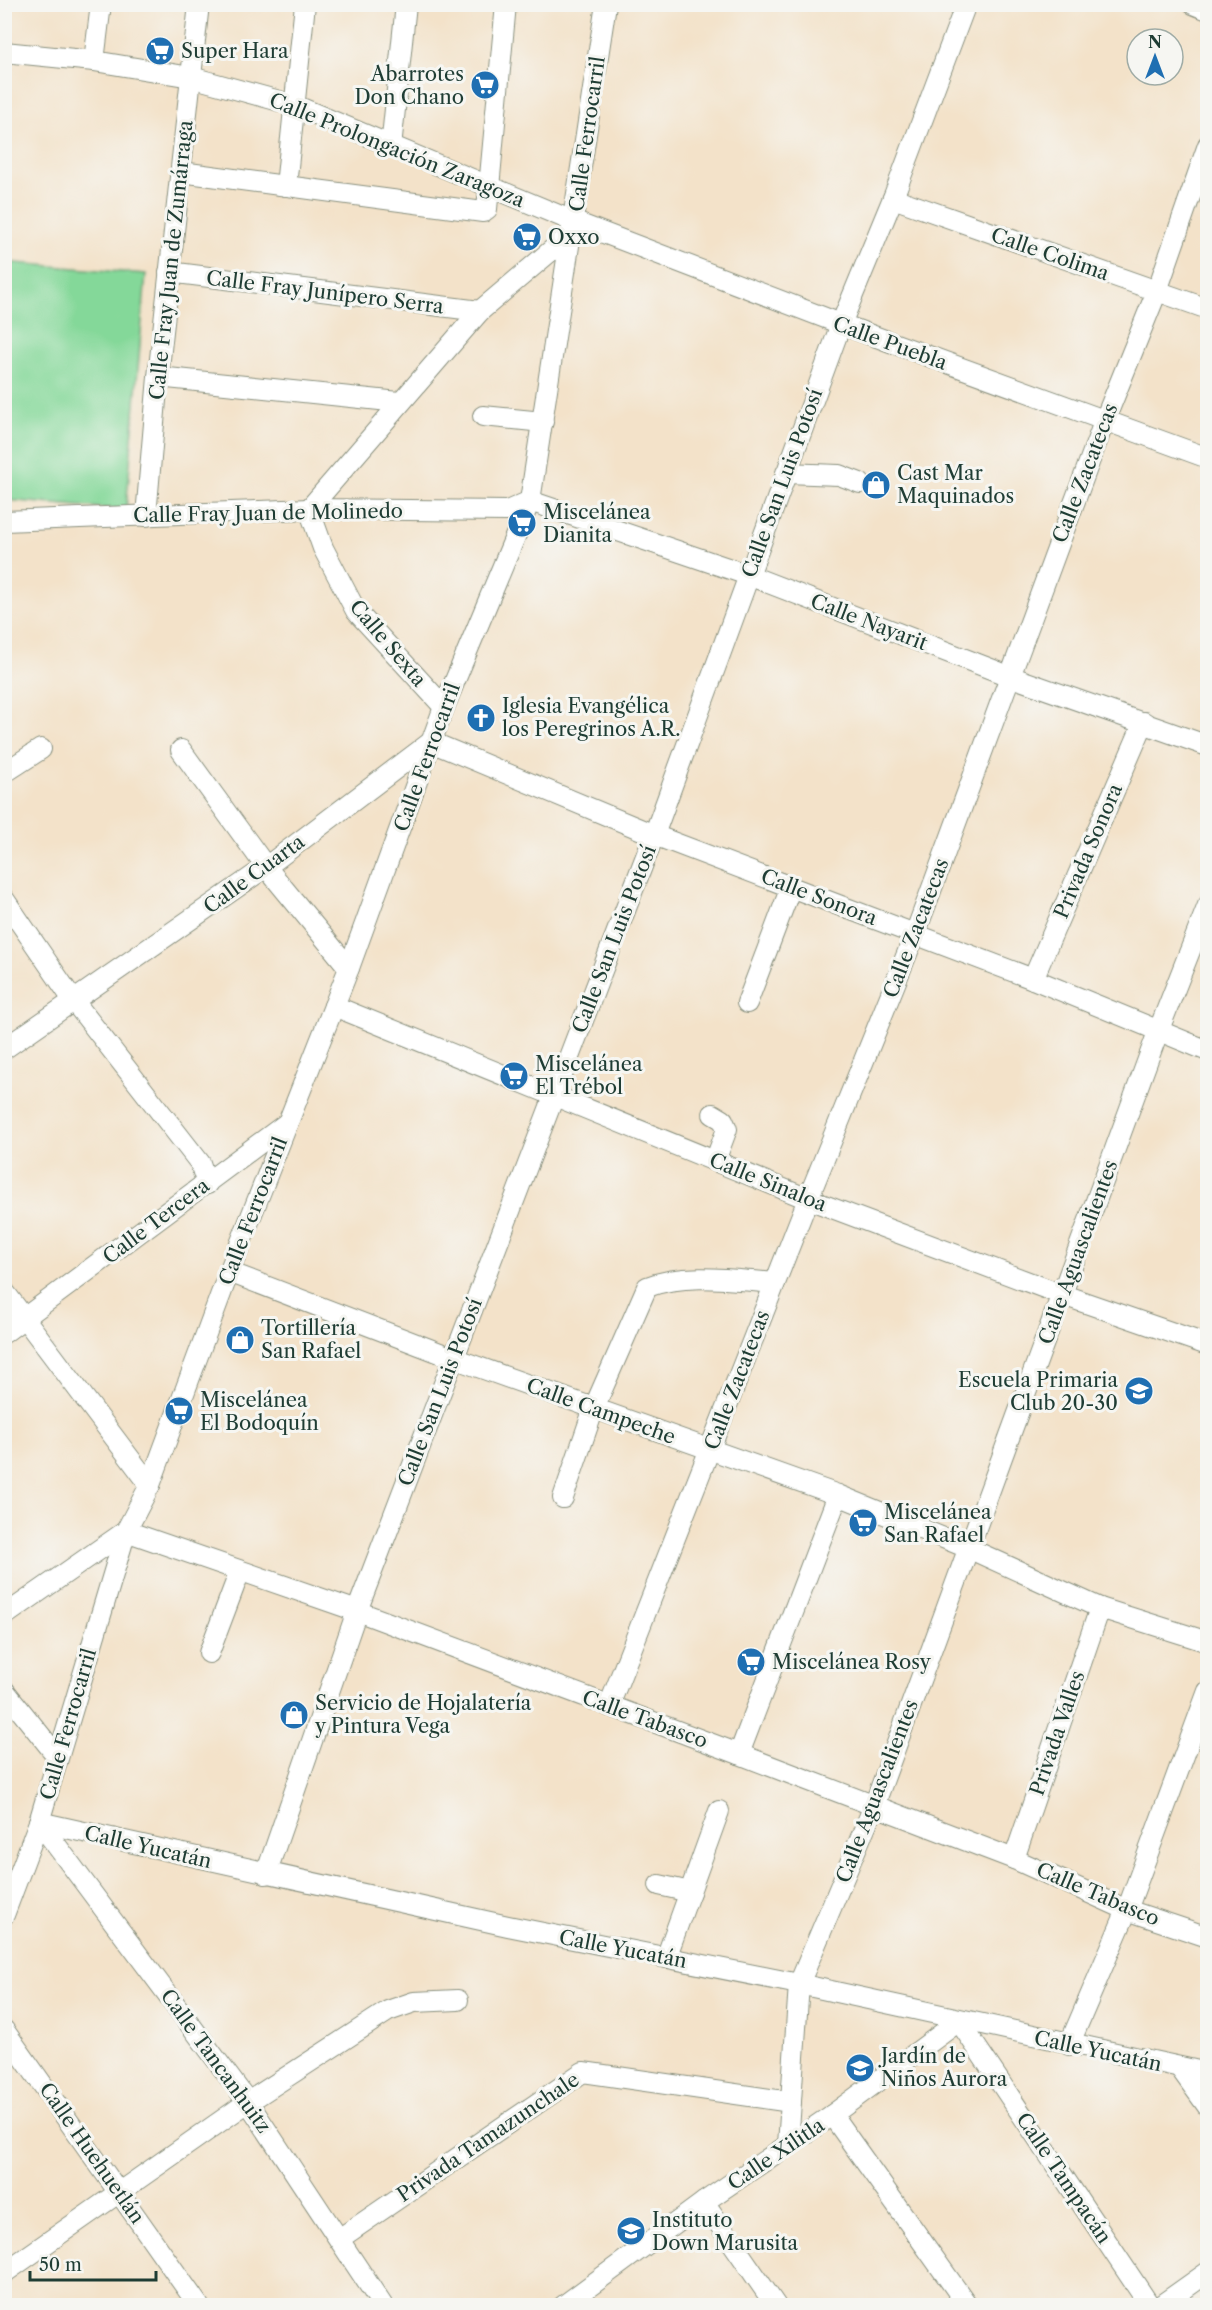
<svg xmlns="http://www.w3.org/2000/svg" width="1212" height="2310" viewBox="0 0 1212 2310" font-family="'Libre Caslon Text',serif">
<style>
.grass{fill:#84d899;stroke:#528a66;stroke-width:1.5}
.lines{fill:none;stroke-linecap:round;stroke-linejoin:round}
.minor-casing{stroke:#89907e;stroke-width:22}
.minor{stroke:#fff;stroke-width:20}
.labels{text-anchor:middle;stroke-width:6;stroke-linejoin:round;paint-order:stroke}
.poi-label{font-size:20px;fill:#1f3d34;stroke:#f6f6f2;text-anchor:start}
.street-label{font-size:20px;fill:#1f3d34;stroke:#f6f6f2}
</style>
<rect width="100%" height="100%" fill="#f6f6f2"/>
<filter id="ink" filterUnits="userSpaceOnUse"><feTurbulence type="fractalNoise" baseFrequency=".0167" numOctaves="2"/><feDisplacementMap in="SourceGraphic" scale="12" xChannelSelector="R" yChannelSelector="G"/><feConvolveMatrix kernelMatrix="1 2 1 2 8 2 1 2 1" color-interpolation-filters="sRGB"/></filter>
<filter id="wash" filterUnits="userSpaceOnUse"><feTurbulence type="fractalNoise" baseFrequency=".008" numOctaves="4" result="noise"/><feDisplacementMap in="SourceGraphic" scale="24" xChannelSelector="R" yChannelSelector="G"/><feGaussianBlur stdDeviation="1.35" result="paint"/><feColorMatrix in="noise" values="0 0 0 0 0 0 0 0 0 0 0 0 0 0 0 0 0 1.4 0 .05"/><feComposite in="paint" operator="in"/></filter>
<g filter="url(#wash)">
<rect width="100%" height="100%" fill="#f3e2c9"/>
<polygon class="grass" points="4,262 146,274 126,510 5,500"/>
</g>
<g filter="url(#ink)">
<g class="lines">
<g class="minor-casing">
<g id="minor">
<polyline points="1193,4 1208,10"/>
<polyline points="4,52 94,61 191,77 294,105 575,222 841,324 1208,458"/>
<polyline points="94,61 101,4"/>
<polyline points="391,147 406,4"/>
<polyline points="181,172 483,212 487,209 506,4"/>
<polyline points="286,186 305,4"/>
<polyline points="893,198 1208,309"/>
<polyline points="169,272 480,311"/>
<polyline points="158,377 399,402"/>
<polyline points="483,416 543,422"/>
<polyline points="786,473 839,475 860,483"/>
<polyline points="146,516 158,377 199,4"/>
<polyline points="4,521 309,509 507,511 530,501 748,575 1009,676 1208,746"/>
<polyline points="444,707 356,611 323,548 309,509 480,311 572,233"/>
<polyline points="181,750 266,867 349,968"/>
<polyline points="4,773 41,749"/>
<polyline points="4,899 73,1000 200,1163 207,1184"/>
<polyline points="1033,979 1144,722"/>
<polyline points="747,1003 791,887"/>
<polyline points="334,1006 808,1199 1063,1295 1208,1345"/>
<polyline points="4,1049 266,867 431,742 654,835 1033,979 1208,1051"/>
<polyline points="713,1114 723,1120 727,1129 715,1161"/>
<polyline points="229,1272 453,1358 838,1495 968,1548 1100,1608 1208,1642"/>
<polyline points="4,1291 150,1485"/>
<polyline points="4,1333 287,1123"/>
<path d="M563,1498L594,1408L647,1287C685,1272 735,1280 775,1283"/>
<polyline points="126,1531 357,1611 739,1754 1014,1859 1127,1910 1208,1937"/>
<polyline points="4,1616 126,1531"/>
<polyline points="209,1653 240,1571"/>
<polyline points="4,1690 57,1756"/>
<polyline points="609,1706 808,1199 915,934 1104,422 1157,291 1208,145"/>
<polyline points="739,1754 838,1495"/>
<polyline points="39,1822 508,1926 799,1984 1208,2073"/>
<polyline points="39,1822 248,2102 383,2306"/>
<polyline points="1014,1859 1100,1608"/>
<polyline points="266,1874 357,1611 654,835 841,324 893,198 966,4"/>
<polyline points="659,1885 690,1892"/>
<polyline points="4,1915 39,1822 126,1531 150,1485 229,1272 349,968 444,707 530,501 606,4"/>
<polyline points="666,1958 719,1811"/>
<polyline points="4,2030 199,2306"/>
<polyline points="1069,2045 1127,1910 1208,1691"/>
<polyline points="1180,2068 1208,2107"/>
<polyline points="832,2115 968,2306"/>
<polyline points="788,2145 799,1984 874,1806 1158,1032 1208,905"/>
<polyline points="704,2202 776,2306"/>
<polyline points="339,2239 583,2072 791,2102"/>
<polyline points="4,2273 248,2102 388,2011 414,2002 458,2000"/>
<polyline points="563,2306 704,2202 832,2115 959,2021 1150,2306"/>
<polyline points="1160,2306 1208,2272"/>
</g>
</g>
<use href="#minor" class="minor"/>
</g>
</g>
<defs>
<g id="supermarket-disc" transform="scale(1.5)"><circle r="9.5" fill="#1f6fb2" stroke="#f6f6f2"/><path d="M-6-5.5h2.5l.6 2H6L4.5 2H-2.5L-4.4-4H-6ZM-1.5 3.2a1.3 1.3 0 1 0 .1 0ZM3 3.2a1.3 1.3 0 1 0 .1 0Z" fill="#fff"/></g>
<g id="shop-disc" transform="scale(1.5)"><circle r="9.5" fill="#1f6fb2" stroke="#f6f6f2"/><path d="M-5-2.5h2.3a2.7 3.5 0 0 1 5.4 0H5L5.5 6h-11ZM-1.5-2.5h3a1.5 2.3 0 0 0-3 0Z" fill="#fff"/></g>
<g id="church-disc" transform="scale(1.5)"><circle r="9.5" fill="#1f6fb2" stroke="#f6f6f2"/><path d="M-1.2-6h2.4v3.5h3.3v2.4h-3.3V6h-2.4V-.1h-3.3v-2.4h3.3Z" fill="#fff"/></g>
<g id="school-disc" transform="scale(1.5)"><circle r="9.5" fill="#1f6fb2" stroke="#f6f6f2"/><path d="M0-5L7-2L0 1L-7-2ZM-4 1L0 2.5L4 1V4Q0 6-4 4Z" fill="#fff"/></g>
<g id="university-disc" transform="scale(1.5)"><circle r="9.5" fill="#1f6fb2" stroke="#f6f6f2"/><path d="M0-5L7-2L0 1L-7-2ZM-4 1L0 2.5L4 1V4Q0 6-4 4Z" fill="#fff"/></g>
</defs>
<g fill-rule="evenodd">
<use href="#supermarket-disc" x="160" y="51"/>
<use href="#supermarket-disc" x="485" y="85"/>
<use href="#supermarket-disc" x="527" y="237"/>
<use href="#shop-disc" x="876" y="485"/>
<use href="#supermarket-disc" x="522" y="523"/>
<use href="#church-disc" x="481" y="718"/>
<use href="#supermarket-disc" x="514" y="1076"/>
<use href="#shop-disc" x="240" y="1340"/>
<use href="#school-disc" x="1139" y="1391"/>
<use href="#supermarket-disc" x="179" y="1411"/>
<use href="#supermarket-disc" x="863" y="1523"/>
<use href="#supermarket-disc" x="751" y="1662"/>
<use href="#shop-disc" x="294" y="1715"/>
<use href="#school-disc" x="860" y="2068"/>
<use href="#university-disc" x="631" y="2231"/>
</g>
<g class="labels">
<g class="poi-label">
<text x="181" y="58">Super Hara</text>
<text x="464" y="81" text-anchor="end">Abarrotes<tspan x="464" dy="23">Don Chano</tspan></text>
<text x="548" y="244">Oxxo</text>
<text x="897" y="480">Cast Mar<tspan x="897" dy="23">Maquinados</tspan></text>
<text x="543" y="519">Miscelánea<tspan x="543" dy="23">Dianita</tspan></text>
<text x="502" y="713">Iglesia Evangélica<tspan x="502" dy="23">los Peregrinos A.R.</tspan></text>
<text x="535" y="1071">Miscelánea<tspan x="535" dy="23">El Trébol</tspan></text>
<text x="261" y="1335">Tortillería<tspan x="261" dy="23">San Rafael</tspan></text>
<text x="1118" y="1387" text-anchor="end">Escuela Primaria<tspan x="1118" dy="23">Club 20-30</tspan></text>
<text x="200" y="1407">Miscelánea<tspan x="200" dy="23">El Bodoquín</tspan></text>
<text x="884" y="1519">Miscelánea<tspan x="884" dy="23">San Rafael</tspan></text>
<text x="772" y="1669">Miscelánea Rosy</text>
<text x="315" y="1710">Servicio de Hojalatería<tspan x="315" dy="23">y Pintura Vega</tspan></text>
<text x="881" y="2063">Jardín de<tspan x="881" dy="23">Niños Aurora</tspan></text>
<text x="652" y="2227">Instituto<tspan x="652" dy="23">Down Marusita</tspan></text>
</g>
<g class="street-label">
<text transform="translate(587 134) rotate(-82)" y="7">Calle Ferrocarril</text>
<text transform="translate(397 150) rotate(22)" y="7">Calle Prolongación Zaragoza</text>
<text transform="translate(1050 254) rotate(19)" y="7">Calle Colima</text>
<text transform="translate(171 260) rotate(-84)" y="7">Calle Fray Juan de Zumárraga</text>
<text transform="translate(325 292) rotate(7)" y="7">Calle Fray Junípero Serra</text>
<text transform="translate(890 343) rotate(20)" y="7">Calle Puebla</text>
<text transform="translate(1085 473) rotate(-69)" y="7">Calle Zacatecas</text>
<text transform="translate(782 483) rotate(-70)" y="7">Calle San Luis Potosí</text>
<text transform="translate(268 513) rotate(-1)" y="7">Calle Fray Juan de Molinedo</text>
<text transform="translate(869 622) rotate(21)" y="7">Calle Nayarit</text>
<text transform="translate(388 643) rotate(50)" y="7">Calle Sexta</text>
<text transform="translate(427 757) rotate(-70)" y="7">Calle Ferrocarril</text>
<text transform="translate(1088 851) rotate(-67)" y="7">Privada Sonora</text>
<text transform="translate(254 874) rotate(-36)" y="7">Calle Cuarta</text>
<text transform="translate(819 897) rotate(21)" y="7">Calle Sonora</text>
<text transform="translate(916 928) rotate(-69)" y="7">Calle Zacatecas</text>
<text transform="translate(614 939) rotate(-69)" y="7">Calle San Luis Potosí</text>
<text transform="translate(768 1182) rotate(22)" y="7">Calle Sinaloa</text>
<text transform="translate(253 1211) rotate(-69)" y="7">Calle Ferrocarril</text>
<text transform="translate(156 1221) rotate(-37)" y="7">Calle Tercera</text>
<text transform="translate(1078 1252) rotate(-70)" y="7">Calle Aguascalientes</text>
<text transform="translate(737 1380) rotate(-69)" y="7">Calle Zacatecas</text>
<text transform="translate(440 1392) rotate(-69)" y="7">Calle San Luis Potosí</text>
<text transform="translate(601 1411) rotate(20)" y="7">Calle Campeche</text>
<text transform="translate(645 1719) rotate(20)" y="7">Calle Tabasco</text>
<text transform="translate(68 1724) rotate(-74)" y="7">Calle Ferrocarril</text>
<text transform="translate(1057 1733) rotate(-71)" y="7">Privada Valles</text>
<text transform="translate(877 1791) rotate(-69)" y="7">Calle Aguascalientes</text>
<text transform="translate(148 1847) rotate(13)" y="7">Calle Yucatán</text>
<text transform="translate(1098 1894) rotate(23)" y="7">Calle Tabasco</text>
<text transform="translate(623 1949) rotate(11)" y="7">Calle Yucatán</text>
<text transform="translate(1098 2051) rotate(12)" y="7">Calle Yucatán</text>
<text transform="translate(216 2061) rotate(54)" y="7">Calle Tancanhuitz</text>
<text transform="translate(488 2137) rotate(-34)" y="7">Privada Tamazunchale</text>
<text transform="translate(92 2153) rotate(55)" y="7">Calle Huehuetlán</text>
<text transform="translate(776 2154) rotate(-34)" y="7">Calle Xilitla</text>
<text transform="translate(1064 2178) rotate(56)" y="7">Calle Tampacán</text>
</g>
</g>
<rect width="1212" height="2310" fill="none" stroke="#f6f6f2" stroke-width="24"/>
<g transform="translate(1155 57)"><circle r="28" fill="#f6f6f2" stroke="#a0aca6" stroke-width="1.5"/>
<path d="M0-4.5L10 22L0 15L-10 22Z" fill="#1f6fb2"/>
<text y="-9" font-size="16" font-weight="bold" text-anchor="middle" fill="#1f3d34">N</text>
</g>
<path d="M30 2271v9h126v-9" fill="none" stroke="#1f3d34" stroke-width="3"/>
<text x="39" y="2271" font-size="18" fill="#1f3d34" stroke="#f6f6f2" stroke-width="4.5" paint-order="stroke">50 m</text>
</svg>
